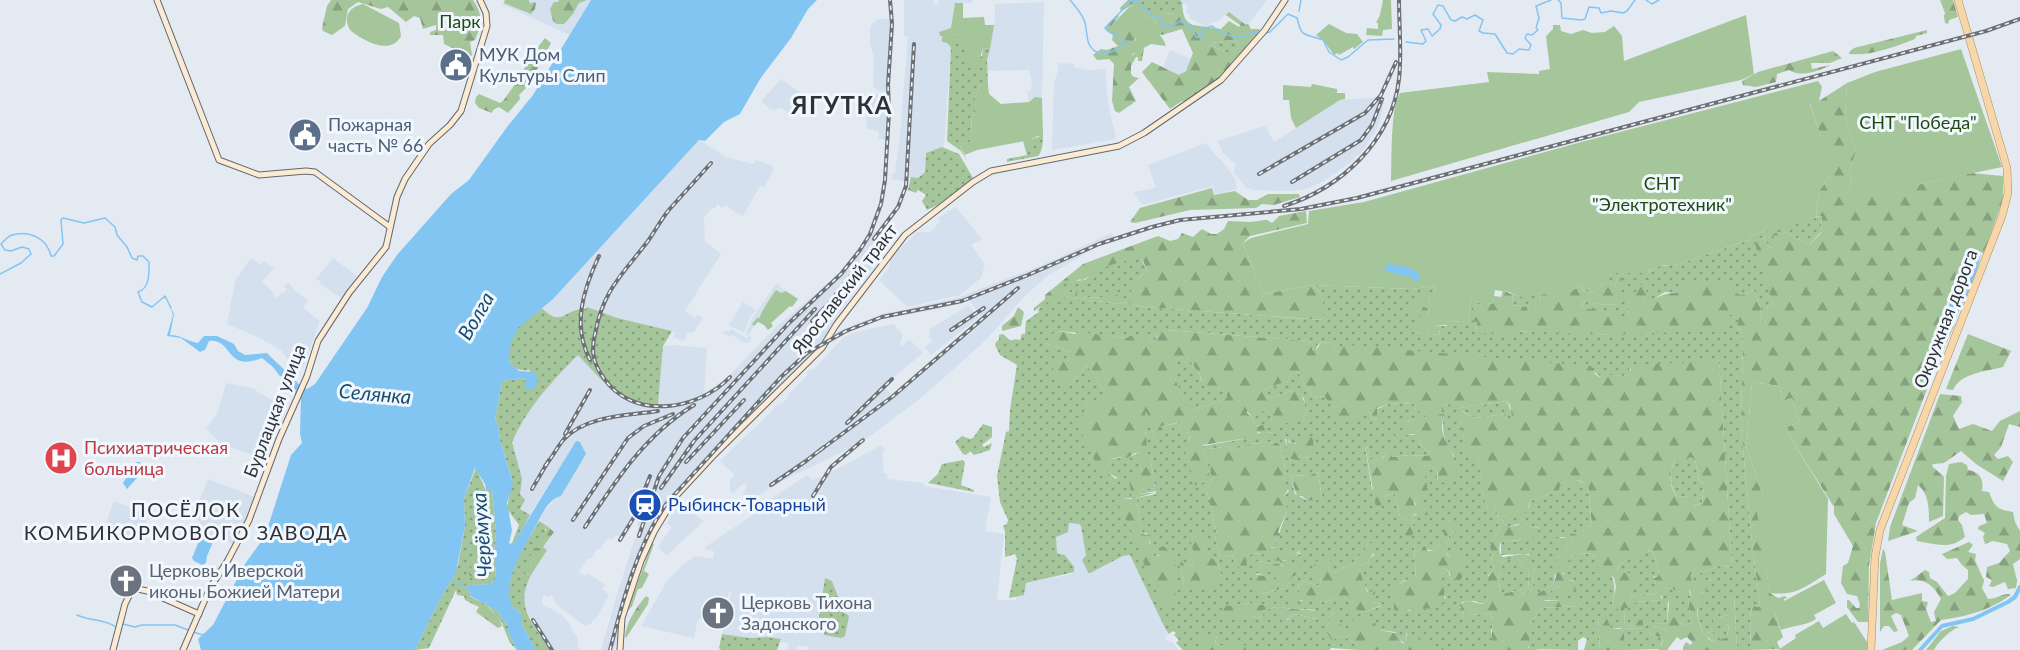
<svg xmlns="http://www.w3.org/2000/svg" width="2020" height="650" viewBox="0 0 2020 650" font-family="Lato,sans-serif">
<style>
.built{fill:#d4e0ed}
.grass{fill:url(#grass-dots);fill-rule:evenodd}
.forest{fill:url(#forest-firs);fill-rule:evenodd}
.green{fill:#a5c59b}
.water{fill:#83c5f2}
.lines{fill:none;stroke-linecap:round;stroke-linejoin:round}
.stream{stroke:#83c5f2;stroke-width:1.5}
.river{stroke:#83c5f2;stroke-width:4}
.secondary-casing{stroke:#62676d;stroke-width:7}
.primary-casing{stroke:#ad8c5a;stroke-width:8}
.secondary{stroke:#fbebd4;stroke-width:5}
.primary{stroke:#f7d7a9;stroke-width:7}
.rail-casing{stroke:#6d7074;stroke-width:4}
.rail{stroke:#f1f7fe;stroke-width:1.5;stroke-dasharray:4.5;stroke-linecap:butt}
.labels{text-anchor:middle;stroke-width:6;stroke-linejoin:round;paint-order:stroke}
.park-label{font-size:18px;fill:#204a0f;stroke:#f1f7fe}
.service-label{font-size:18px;fill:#4e5e75;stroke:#f1f7fe;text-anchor:start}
.street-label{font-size:18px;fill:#2f3134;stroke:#f1f7fe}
.health-label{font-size:18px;fill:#be3a42;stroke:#f1f7fe;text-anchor:start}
.transit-label{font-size:18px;fill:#164399;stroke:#f1f7fe;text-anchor:start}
.worship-label{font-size:18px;fill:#5b616d;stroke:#f1f7fe;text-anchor:start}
.water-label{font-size:20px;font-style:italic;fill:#194c6b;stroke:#f1f7fe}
.neighbourhood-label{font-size:20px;letter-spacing:1.5px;fill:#2f3134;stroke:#f1f7fe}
.district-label{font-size:24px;font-weight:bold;letter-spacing:1.5px;fill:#2f3134;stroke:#f1f7fe}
</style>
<defs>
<pattern id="grass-dots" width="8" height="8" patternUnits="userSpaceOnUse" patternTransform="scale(1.5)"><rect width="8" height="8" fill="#a5c59b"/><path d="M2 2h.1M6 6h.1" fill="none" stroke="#87a17f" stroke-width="1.8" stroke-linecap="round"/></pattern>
<pattern id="forest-firs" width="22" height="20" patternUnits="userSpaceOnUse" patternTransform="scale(1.5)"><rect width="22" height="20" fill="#a5c59b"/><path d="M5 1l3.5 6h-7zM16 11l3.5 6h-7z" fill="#87a17f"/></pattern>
</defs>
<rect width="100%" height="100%" fill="#e4eaf1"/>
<g class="built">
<polygon points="504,0 591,0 570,35 502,4"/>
<polygon points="904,0 933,0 934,5 937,5 939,0 972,0 972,3 955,3 951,29 939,32 940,36 942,36 942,42 947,43 951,47 944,147 926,153 925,172 918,178 909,177 908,182 891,179 892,174 895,173 900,135 908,36 904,36"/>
<polygon points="1180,0 1267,0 1247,26 1229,12 1217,22 1213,22 1206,27 1189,18 1190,16 1186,11 1188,7"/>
<polygon points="1044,2 1042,98 1035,97 1029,102 1027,91 1031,90 1032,81 1029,70 987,71 987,60 995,20 995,4"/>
<polygon points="879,19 893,19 894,21 889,92 878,91 873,86 874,57 870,43 870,30 872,23"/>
<polygon points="1170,50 1191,59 1186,70 1179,75 1163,67"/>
<polygon points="1059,63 1074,64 1074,67 1087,70 1105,69 1108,102 1116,139 1052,150 1054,80 1056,79"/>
<polygon points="781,79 802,94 810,98 804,109 801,107 795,117 781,108 773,110 768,108 761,101"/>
<polygon points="865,94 886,95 888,110 885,139 878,139 879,132 867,128"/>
<polygon points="1385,97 1379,125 1362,152 1354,158 1353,161 1320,183 1306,189 1293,191 1254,190 1247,188 1233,172 1236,165 1223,153 1218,141 1264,126 1266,127 1274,142 1340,100"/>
<polygon points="699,140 726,157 754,164 756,160 773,166 773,170 764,188 760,186 743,216 730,209 726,205 723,208 717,204 715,208 712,208 704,218 705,241 721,254 685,311 695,318 697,315 703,318 694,332 687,333 684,341 680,340 673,337 676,333 672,331 617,318 587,307 576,309 566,316 557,319 550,316 542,308"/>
<polygon points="1206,143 1219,159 1221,159 1235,179 1237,189 1215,194 1213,186 1142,205 1134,192 1156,188 1148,165"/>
<polygon points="956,207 982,239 971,245 985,264 981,278 960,295 907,307 879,280 889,268 891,258 917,232 930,232 940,222 938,218"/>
<polygon points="870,230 883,235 868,256 876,263 831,325 829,331 834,333 882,314 957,298 1040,266 1112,233 1115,239 1098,246 1047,276 1021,300 987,339 948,374 918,400 861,443 786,479 747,502 743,494 747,486 744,483 733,493 730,490 730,480 735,475 720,461 780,403 782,404 789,396 788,395 808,374 807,373 811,369 813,370 844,337 856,332 893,324 903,334 900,344 903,346 909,339 923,353 883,386 892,395 981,317 969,300 939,309 881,319 832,338 829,344 824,343 680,489 653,531 622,617 620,637 613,650 601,650 617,594 639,526 637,525 640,515 633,513 620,537 615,535 612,540 608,538 600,549 597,549 592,558 587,559 578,572 584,575 589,574 605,585 602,590 609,594 597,617 590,624 585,626 564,610 556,604 551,594 548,597 543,595 542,604 562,615 571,626 570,627 577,636 579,650 550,650 524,608 523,593 525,584 546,550 543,547 554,532 539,521 543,512 556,498 561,496 586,454 576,441 530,515 520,509 525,500 520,494 522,479 511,442 522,420 540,394 578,354 619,396 628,400 651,407 677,407 683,403 658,406 663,346 673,345 707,348 704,393 725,380 778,325 840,273 859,249"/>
<polygon points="251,258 261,265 263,261 274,268 262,282 272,291 275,298 287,290 284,286 289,283 296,292 308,300 303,308 320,321 303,368 291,364 282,351 260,338 227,324 235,281"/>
<polygon points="333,258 358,277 341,298 320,284 321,282 316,279"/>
<polygon points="777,283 780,284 779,286 786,291 785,293 781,293 776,290 761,315 762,316 753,325 754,326 749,335 752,338 748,343 745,343 732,335 730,336 723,333 725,330 729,332 731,329 747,338 749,336 746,334 752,318"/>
<polygon points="743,302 756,310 750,317 744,333 729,325"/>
<polygon points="969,305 978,318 931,355 925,347 933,341 929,337 930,329"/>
<polygon points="226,383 252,388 283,407 280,412 285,414 263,459 222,444 206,429 218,412"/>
<polygon points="882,445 885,451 882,452 884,474 887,474 887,479 924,483 924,486 991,497 985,531 1004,534 997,600 1016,600 1016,597 1024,595 1026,583 1072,574 1071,565 1065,555 1062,556 1057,553 1056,537 1069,530 1067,526 1069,523 1079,524 1081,526 1090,573 1124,556 1130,555 1169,634 1165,638 1169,642 1171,641 1179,650 809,650 809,647 797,645 797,650 787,650 789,644 781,642 781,639 767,637 750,638 722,634 731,593 729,592 727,598 709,598 706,620 698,619 694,638 641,626 667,581 684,564 696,556 713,559 714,551 705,549 705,547 763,508 763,504 807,475 813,480 823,476 825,473 827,474"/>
<polygon points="208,479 255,497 248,520 233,544 226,541 224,543 200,532 198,529 200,522 193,518"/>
<polygon points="115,501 147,515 148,518 134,542 104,532 111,508"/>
<polygon points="679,503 704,521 667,555 658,547 672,527 667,523"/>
</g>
<g class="grass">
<polygon points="1128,0 1180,0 1183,3 1176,13 1163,14 1150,13 1153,17 1148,19 1139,6 1132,5 1121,11 1120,8"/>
<polygon points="953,34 959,36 967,43 967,64 982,56 983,48 990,49 987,60 988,85 980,85 975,98 975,114 972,115 970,142 961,144 960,146 967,161 961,151 947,141 951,47 947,43 942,42 942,36 952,37"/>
<polygon points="1232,40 1238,42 1239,46 1232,57 1223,50 1210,46 1211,43"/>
<path d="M1040,134H1043C1043,142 1043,150 1038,156L1007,162V159L1027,155L1023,141L1039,137Z"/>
<polygon points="942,147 959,154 973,178 940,204 927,210 922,201 926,195 918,190 916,193 908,190 911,177 918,178 925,172 926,153"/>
<path d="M1822,216L1821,232L1809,245L1783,231L1775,246L1770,248L1763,237L1773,304L1768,306L1765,324H1762L1760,306L1754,290L1741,295L1710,285L1677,293L1665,292L1652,300H1645L1644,297L1625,295L1629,303L1628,318L1616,319V308L1608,314L1604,313L1601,310L1583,309L1582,301L1606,305L1617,304L1618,275L1615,286H1612L1611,281L1602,284L1597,292L1584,291L1607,280V276L1611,273H1648C1654,265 1666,265 1675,265L1749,240L1753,235Z"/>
<path d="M1140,257L1147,270L1135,282L1133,298L1130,300L1109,295L1104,297L1080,298L1077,296L1074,288L1072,293L1067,292L1063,297L1121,304L1123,302L1144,307L1323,320L1322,296L1313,285L1412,289L1436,286L1434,297H1430L1428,317H1421L1413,332L1439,335L1440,331L1434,330V325L1446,326L1451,321L1468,322L1471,297L1475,298V303H1483L1473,309L1477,322L1476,332L1545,331L1611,335L1729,314L1739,315L1737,325L1743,333L1741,427L1752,543L1760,606L1758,607L1753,606L1750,615L1751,650H1737L1734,594L1728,596V615L1719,617L1715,611L1719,623L1729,625L1727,637L1714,642L1707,637L1713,634L1712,628L1710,632L1704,634C1698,621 1694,608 1702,596L1701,594L1711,579L1706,582L1693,583L1690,575L1709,571L1720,565L1729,567L1732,566L1719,361L1629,368L1631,373L1624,376L1604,375L1601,377L1593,371L1336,349L1331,343L1321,342L1317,346L1316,352L1312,351V343L1307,341L1167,330L1162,333L1157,332L1156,339L1150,344L1128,338L1059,331L1048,337L1050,340L1047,344L1070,352V357L1067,361L1070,385L1086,366L1092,371L1102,388L1109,389V395L1097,408L1087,400L1086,402L1093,414L1086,417L1109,480L1113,483L1118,478L1108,473V465L1111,459L1131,456L1141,452L1146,431L1145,412H1147L1154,437L1161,426L1179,423L1181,428L1189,434L1190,442L1210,478L1203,446L1243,439L1261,432L1263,436L1275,432L1266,433L1260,425L1255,426L1253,418L1246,410L1254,412L1267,410L1271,416L1272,423L1306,420L1304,398L1294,390L1272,398L1265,396V390L1270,387L1288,381L1291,374L1298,372L1313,398L1324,396C1330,401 1335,408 1336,417L1351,419L1370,412L1372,420L1378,419L1377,409L1389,404L1413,402L1416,410L1425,412L1449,404L1460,408L1507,401L1513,417L1511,419H1508L1505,414L1475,418L1462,411L1460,414L1465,442L1477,456L1482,480V491L1488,508H1494L1497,513L1500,528L1490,545L1493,571L1488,575V599L1484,604L1474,601L1462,602L1460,608L1464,611L1462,618C1471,612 1481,616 1489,613L1494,622L1491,631L1493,641L1489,650H1444L1427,645L1407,633L1404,644L1395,632L1379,630L1367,625L1368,622L1355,619L1350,631H1340L1334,612L1331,614L1326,630L1336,638L1344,636L1357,645L1358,650L1331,648L1330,650H1247L1245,645L1223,647L1215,643L1217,637L1202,645L1203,650H1183L1176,643L1179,640L1174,635L1176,633L1173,631L1169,634L1164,626L1130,555L1123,556L1090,573L1088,572L1082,560L1086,555L1081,526L1079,524L1069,523L1068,532L1056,537L1057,553L1062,555L1064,554L1074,567V572L1026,583L1024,595L1009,598L1017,559L1015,554L1005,557V531L1003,526L1007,524L1008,520L1000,502L997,476L1006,432L1009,431L1010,410L1017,365L1000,355L995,345L996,342L999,340V335L1003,334C1015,345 1008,338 1020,340L1022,334H1025L1026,321L1039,312L1038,310L1063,282L1085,280C1099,264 1121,262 1140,257ZM1415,418L1443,419C1442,433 1446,445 1454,456L1437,480V471L1429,465L1423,467C1423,482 1430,493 1414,500L1416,506H1423L1418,514L1412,516L1413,534L1405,525V519L1400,517L1395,493L1383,497L1372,489L1365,446L1367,445L1370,459C1378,461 1384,458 1388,452L1392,457L1409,455L1428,456L1430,453L1421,446L1418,435L1395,434H1402L1406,430L1404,427L1405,422ZM1288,438L1291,444L1299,443L1309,457L1290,460L1285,439ZM1265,442L1278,443L1280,445L1286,472L1283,479L1289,491L1284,496C1285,500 1287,506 1287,510C1287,513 1275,544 1274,548H1270L1267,552L1293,555L1299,551L1300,554L1284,561L1262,553L1245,555V559L1234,562V557L1232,555L1223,557L1219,555L1215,537L1217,534L1207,492L1209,486L1212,484L1209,449L1230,446L1232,450C1238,449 1244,445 1250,444C1256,443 1260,444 1265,442ZM1150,456L1155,488C1150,490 1144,488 1140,490L1139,494L1156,491V494L1136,498C1139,509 1139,522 1142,534L1147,533L1154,556L1160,555L1176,589L1166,607C1158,594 1137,558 1142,545L1122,499L1132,498L1141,471L1140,464ZM1318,472L1322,498L1308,501L1295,494L1291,477L1293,475L1307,476ZM1458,529L1449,536L1446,552L1450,557V577L1447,569L1441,568L1443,593L1446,598L1425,609L1413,608L1410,611L1395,606L1394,599L1398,585L1405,580L1416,579L1414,545L1433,551L1444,542V532ZM1192,539L1206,560L1217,558L1222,581L1184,586L1180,564L1183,562L1190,566L1194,564L1189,554L1193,551ZM1374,543V555L1370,558L1369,563L1361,565L1359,568L1365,586L1373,602L1381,604V606L1365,612L1350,609L1353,607V603L1343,597L1324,602L1306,599L1301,601L1293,594L1297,595L1300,592L1297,587L1302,581L1320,586L1321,578L1330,560L1328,569L1335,573L1342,568L1351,565L1369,544ZM1257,561L1279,564L1302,573L1292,577L1286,588L1262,594L1256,573L1276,580L1279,578L1278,574ZM1241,603L1267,605C1275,602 1277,606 1285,608C1294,609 1305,609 1315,610L1316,619L1294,614L1287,620L1275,607L1261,611L1263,618L1250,616L1227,617Z"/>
<path d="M1541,293C1541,303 1536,308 1528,311L1527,307L1512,305L1513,295L1518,296Z"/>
<path d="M587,307L617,318L672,331L663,346L658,405L683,403L684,405C631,418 608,387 578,355C551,382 528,407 512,442L522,479L520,494L525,500L520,509L530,515L513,545L509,544L512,543L519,525L507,509L512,479L500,440L498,425L495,420L502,381L523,378L526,381L530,370C503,374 505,347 516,330C523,321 533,315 542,308C562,329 564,308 585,309Z"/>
<polygon points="1188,357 1195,368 1199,371 1201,380 1220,391 1225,391 1227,393 1226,399 1190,410 1185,405 1169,362"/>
<polygon points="983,424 992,427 992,437 982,445 984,447 992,443 990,450 974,455 970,451 966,455 963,454 955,442 962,436 970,439 973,438"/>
<path d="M1690,456L1695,459L1699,480L1704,483C1705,489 1702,495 1702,503L1693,506L1686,496L1677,497C1670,487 1669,472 1675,459Z"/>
<polygon points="963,460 965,463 961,485 974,490 974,492 928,483 938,474 942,464"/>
<path d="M476,468L486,491L492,489L496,533L494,551L496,578L491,584L469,585L466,588L471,593L470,596C480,602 491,606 500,613L501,617L508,626V632L517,650L510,643L501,621L489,607H479L465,600L464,596L457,595L456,590L429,648L415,650L439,601L452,579L458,565L465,526L464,498Z"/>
<path d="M1577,480L1588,484L1592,527L1588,526L1585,535L1580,537L1575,534H1555L1561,538L1568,537L1572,540L1571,543L1566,546L1567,551C1551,558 1557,572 1553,585L1531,597H1523L1521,593L1532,590L1535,569L1530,565L1529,554L1501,555V542L1520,540L1540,528L1517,524L1509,527L1504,524L1503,517L1529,508L1530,501L1559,491L1560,485Z"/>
<path d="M539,521L547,526L545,527V533L539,545L541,548L534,550L530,560L531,561L526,574L531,575C514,607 533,623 550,650H536L521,623V614C490,595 527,543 539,521Z"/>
<polygon points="1647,550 1654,553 1659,573 1658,576 1653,577 1657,585 1658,593 1631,597 1632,573 1618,573 1617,570 1621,563"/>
<path d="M1579,553L1592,554C1608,574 1620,575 1612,604L1621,608L1622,628H1611L1598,616L1600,650H1584L1587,639L1583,637L1578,641V650L1529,649L1528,643L1530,638L1528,626L1542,608L1579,606L1581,604L1578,600H1543L1548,593L1557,586L1560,587V590L1575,581L1568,580L1562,570L1569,559Z"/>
<path d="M1509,559H1518C1526,571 1531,567 1528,587L1521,590L1501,594L1498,577L1502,574V562Z"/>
<polygon points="825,578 832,581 838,597 835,601 841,604 842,611 849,616 845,636 841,638 824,635 825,628 818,625"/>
<polygon points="1665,587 1681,592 1689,590 1691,597 1688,600 1691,623 1684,626 1674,617 1668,600 1667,623 1654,624 1653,626 1664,630 1665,632 1650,632 1649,634 1663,638 1660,649 1624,650 1624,629 1643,628 1636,625 1625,626 1624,609 1636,602 1661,600"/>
<polygon points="722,634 750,638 767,637 781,639 777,650 721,650 719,648"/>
</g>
<g class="forest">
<path d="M331,0H473C483,14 482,25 475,40L470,42L472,55L470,57L444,44L443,35H430V32L436,30V25L423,29L420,18L414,16L406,22L388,7L381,9L358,2L348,9L345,26L332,35L323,31L322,28L327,6Z"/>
<polygon points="505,0 529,0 530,4 533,2 536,3 535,9 531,14 504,3"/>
<polygon points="559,0 587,0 579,3 573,14 564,24 557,24 553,21 550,9 554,2 558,2"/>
<polygon points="1940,0 1953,0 1958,17 1949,20 1948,24 1945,23 1944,16 1945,13"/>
<path d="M1182,4C1183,12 1183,21 1193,25L1221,29L1229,21L1239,27L1240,25L1226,15L1229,12L1246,25L1248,24L1251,29H1260L1257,35L1220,78L1186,102L1182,101L1170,109L1142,72L1152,62L1179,75L1186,71L1193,53L1182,29L1162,35L1157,33L1154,24L1157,22L1150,12L1153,9L1163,14L1176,13V8ZM1232,40L1238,42L1239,46L1232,56L1223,50L1210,46L1211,43Z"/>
<polygon points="1117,15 1119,16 1112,25 1132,30 1136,37 1129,54 1133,55 1139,49 1144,48 1142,61 1138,61 1138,57 1136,57 1131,66 1131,74 1134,77 1139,78 1129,87 1136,101 1119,113 1115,111 1112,101 1114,64 1109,59 1097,60 1093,55 1101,49 1107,50 1118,46 1112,40 1113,35 1105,28"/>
<path d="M1927,30V33L1916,36L1915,39C1894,47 1872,56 1849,54L1850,51L1854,48Z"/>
<polygon points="545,38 551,43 528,86 519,95 520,99 508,113 499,107 493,110 492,113 479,108 475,103 476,97 479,94 500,103 503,101 524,72 525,64"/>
<path d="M1833,51L1842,58L1830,63H1811L1812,69L1831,65C1818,71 1802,78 1789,70L1777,74L1776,82L1756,87L1743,85L1742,81L1758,72Z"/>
<path d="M1847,83L1845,116L1856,152L1849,172L1852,183L1847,192L1921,184L1972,173L2003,176V199L1984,253L1980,252C1976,260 1969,262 1964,269C1953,285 1945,308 1939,326L1943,334H1945L1955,324L1932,376L1876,523L1869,566L1868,622H1858L1847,607V600H1849L1856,608H1859L1860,605L1857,596L1847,594L1841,583L1843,566L1848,563L1853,546L1834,514V507L1790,437L1787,427L1799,422L1792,398L1783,401L1779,386L1752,382L1746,452H1748L1763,496L1766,567L1770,593L1778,598L1785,596L1787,598L1784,599L1783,609L1775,614L1783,637L1777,642L1780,649L1751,650L1750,616L1753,606L1758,607L1760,606L1752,543L1741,427L1743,333L1737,325L1739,315H1729L1722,330L1611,335L1521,331L1516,335L1476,333L1477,322L1471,320L1473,309L1483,303L1493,304L1494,296L1501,297L1503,290L1513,295L1512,305L1527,307L1528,311C1536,308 1541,303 1541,293L1570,292L1581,285L1584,291L1597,292L1602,284L1611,280L1612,285L1615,286L1618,274L1621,275L1622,283L1617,304L1606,305L1582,301L1583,309H1601L1604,313L1608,314L1611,308H1616V318H1628L1629,303L1624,302L1625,295H1634L1640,284L1646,287L1647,296L1644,297L1645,300C1658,300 1661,292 1677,293L1685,282L1701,280L1710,285L1716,281L1732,283L1736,293L1741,295L1754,290L1760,306L1762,324H1765L1768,306L1773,304L1754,240L1763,237L1770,248L1775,246L1773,234L1783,231L1809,245L1821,233L1822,216L1816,217L1819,191L1830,176L1821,138L1810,103L1819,101Z"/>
<polygon points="1212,188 1214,195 1235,191 1248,200 1257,200 1268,194 1299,194 1300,197 1274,205 1262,204 1256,208 1190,210 1135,223 1130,222 1140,208"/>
<path d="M1306,211L1307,223L1250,236L1243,243L1263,294L1313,285L1322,296L1324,320L1144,307L1123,302L1121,304L1062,297L1067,292L1072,293L1074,287L1078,288L1077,296L1080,298L1103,297L1109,295L1113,296L1121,293L1125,299L1133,298L1131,291L1135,282L1147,270L1143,261L1140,258C1114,263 1103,266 1082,281L1080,279L1074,282L1063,283L1060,294L1034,311V308L1045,299V295L1083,264L1158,236L1170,241L1178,239L1182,233L1193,237L1202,229L1211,234H1217L1224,229L1228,221L1250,222L1267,220L1272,223L1279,216Z"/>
<polygon points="1426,291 1429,293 1428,298 1423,304 1424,307 1428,309 1427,314 1412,317 1410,305 1422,292"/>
<polygon points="1018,307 1024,312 1021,326 1002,331 1002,326 1014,316"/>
<path d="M1153,330L1162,333L1166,330L1307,341L1312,343V351H1316L1321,342L1331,343L1336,349L1347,345L1591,366L1595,374L1600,377L1604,374L1624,376L1629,374L1631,370L1628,366L1632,365L1719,361L1732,566L1730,567L1720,565L1709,571L1690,575L1693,583L1713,580V582L1708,584L1706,590L1701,593L1703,596C1693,609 1698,621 1704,634L1710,632L1712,628H1715L1713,634L1707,638L1714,642L1727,637L1729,625L1713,623V611H1715L1719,617L1728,615V596L1729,593L1734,594L1737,650H1683V647L1686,642L1691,645L1692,642L1687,637L1681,640L1677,637L1667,650H1658L1662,644L1663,638L1649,634L1650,632H1665L1664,630L1653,626V624L1667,623L1669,605L1668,597H1671L1672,599L1674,617L1679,619V622L1684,626L1691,623L1688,600L1691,597L1690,590L1681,592L1665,587V595L1661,596V600L1636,602L1633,606L1624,609L1625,626L1635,625L1636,622L1640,620L1643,621V628L1624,629V650H1600L1598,616L1605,614L1611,628L1621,629V609H1615L1612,604L1616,587L1614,578L1611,576L1602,577L1594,556L1592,554C1588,554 1585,553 1581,553C1573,554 1562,566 1563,574L1569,576L1568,580L1576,582V588C1570,592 1566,598 1558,596L1560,587L1557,586L1549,592L1553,594L1550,599L1543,601L1580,599L1581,604L1579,606L1542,608L1528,626L1531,632L1528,648L1540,650H1489V646L1493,641C1489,631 1497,621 1489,613C1481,616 1472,612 1462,618L1464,612L1461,609L1460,605C1468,597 1476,604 1484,604L1488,599V576L1493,571L1490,545L1500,528L1497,513L1494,508H1488L1482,491V480L1477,457H1471L1466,452L1460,413L1461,411L1475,418L1505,414L1508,419H1511L1512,417L1510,405L1507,401L1460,408H1454L1449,404L1443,406V409C1435,412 1424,414 1416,410L1413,402L1389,404L1377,408L1378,419L1372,420L1370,412L1349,421L1336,422L1333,407L1324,396L1313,398L1298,372L1291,374L1288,381L1270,387L1265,390V396L1272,398L1294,390L1295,387L1299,388L1305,404L1306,420L1275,425L1272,423L1271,416L1267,410H1262L1258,415L1247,411V413L1253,418L1255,426L1263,425L1266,433L1275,432L1277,434L1263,436L1261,432H1258L1254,437L1203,445L1210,478L1206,482L1195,485L1184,447L1190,442L1189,434L1187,432L1179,434L1181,428L1179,423H1177L1161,426L1158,438L1154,437L1147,413L1145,412L1148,430L1145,433L1148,452L1135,453L1127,458L1120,457L1111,459L1108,465V473L1116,479L1118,476L1122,477L1120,481L1113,483L1103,477L1075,419L1082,415L1086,417L1092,414L1086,402L1087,399L1097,407L1109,395V390L1102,388L1092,371L1086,366L1070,385L1060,387L1053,371L1054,362L1060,359L1067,361L1070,357V352L1047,344L1050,340L1043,335L1044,332L1052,334L1059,331L1075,334L1079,332L1127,338L1130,336L1142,337L1150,344L1156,339L1157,335L1149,334ZM1188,357L1195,368L1199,371C1202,386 1209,391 1225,391L1227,393L1226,399L1190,410L1185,404L1175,378L1178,371L1170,362ZM1690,457L1695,459L1699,480L1704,483C1705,489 1702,496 1702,503L1694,506L1686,496L1677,497C1669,487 1669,472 1675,459L1684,461ZM1578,480L1588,484L1592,526L1585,527V535L1580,537L1575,534L1549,533L1551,537H1568L1572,540L1571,543L1562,542L1561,544V546H1566L1567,551L1562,553L1556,561L1554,571L1556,576L1553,585L1531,597H1523L1521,593L1532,590L1535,569L1530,565L1531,556L1524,554L1503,557C1498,554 1499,545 1501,542L1533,538L1536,535L1537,531L1541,529L1522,524L1509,527L1504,524L1503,517L1527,513L1530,501L1559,491L1560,486L1576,484ZM1648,550L1654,553L1659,573L1658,576L1652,579L1655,580L1658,593L1631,597V592L1641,582V576L1634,573H1618L1617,569L1621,563ZM1509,559H1518C1526,571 1531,568 1528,587L1521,590L1501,594L1498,577L1502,574V562Z"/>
<path d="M1968,334L2011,351L2003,367C1987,371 1960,373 1953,390L1946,389Z"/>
<path d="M1940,394L1961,396L1962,402L1953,416L1959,429L1973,424L1992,431L2000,421L2020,411V427L2009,424L2001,447L1994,455L1998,459L2008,456L2013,462L2003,481L1976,464L1961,451L1944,463L1933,464L1932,466L1944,477L1943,516L1929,522C1929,509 1929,494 1918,485L1915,498L1909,503L1902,525L1918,531L1888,541L1890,527Z"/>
<path d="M1443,414L1445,415C1433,437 1461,453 1456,477L1448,483L1438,482L1437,471L1429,465L1423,467L1429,496L1424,497L1422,495L1420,498L1415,499L1414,504L1416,506H1430L1431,512L1428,515L1415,514L1412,516L1413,534L1409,536L1405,535L1401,528L1405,525V519L1400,517L1395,493L1383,497L1381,506L1376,507L1365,445H1367L1370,459L1383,458L1388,452H1390L1392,457L1409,455L1428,456L1430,453L1421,446L1418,435L1411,434L1396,438L1395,434L1398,432L1402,434L1405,430L1403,426L1405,422L1415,418Z"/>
<polygon points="1309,434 1313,439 1314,455 1297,460 1288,459 1286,437 1288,437 1289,443 1296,444 1303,436"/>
<path d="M1265,442L1278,443L1280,445L1286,472L1283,479L1289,488L1284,496L1288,509L1278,532L1281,536L1277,538L1275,547L1270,548L1267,552L1283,551L1291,555L1300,552C1293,561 1280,562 1268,560L1262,553L1245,555L1248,569L1245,571L1235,565L1234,557L1232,555L1223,557L1219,555L1215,537L1217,534L1207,492L1209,486L1212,483L1208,452L1209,449L1230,446L1232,450C1238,449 1244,445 1250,444C1256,443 1259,444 1265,442Z"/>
<path d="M1150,456L1155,488C1150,490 1144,488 1140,490L1139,494L1157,492L1136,498C1139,508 1139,522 1142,534L1151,535L1149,543L1152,546L1154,556H1159V548L1163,546C1175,553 1178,573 1177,586C1176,593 1174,594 1176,600L1168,608L1166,607C1156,591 1138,561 1141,543L1137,542L1117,502L1119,499H1132L1129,480L1141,471L1140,464L1142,458Z"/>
<path d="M1961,462L1967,465L1968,470C1980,472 1984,479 1982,491L1989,492C1995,508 1997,509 2013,512L2015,522L2020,531V559L2013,564L2017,581L2016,588L2008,589L2005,582L1993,587L1989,586L1992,580L1986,577L1987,567L1999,563L2010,551L2007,544L1993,541L1985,544L1983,537L1985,533L1978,529L1979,526L1987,523L1984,514L1971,515L1966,512L1959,516L1958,520L1962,525L1965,537C1950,550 1934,544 1917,541L1916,537L1945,518L1946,476L1949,464Z"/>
<polygon points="1318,472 1322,499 1308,501 1302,496 1297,496 1291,478 1293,475 1307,476"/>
<path d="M1451,519L1456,520L1459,525L1458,529L1449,536L1446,553L1450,557L1455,553C1465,558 1463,568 1462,577L1460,580L1453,579L1447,569L1441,568L1445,601L1435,608L1396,611L1394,609V599L1390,597V585H1398L1408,579H1416L1414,545L1422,543L1428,551H1433L1444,542V525L1446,521Z"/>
<polygon points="547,526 554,532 543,547 547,550 531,575 524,573 531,562 529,559 534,548 541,548 538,544 538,538 543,536 546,530 545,527"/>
<polygon points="1200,533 1205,535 1207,553 1205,559 1217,558 1222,581 1218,582 1217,586 1189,590 1184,586 1180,564 1182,561 1190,566 1194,564 1189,554 1193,551 1190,537"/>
<path d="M485,540C494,545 491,550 485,555L488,563L479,567L478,571L480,576L476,579L469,575L470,570L477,554V546L480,545Z"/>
<polygon points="1376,541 1376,550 1370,558 1369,563 1361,565 1359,568 1367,592 1375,591 1375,594 1371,596 1373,602 1381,604 1382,605 1365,612 1349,609 1353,607 1353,603 1343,597 1324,602 1289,599 1289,593 1297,595 1300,592 1297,587 1302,581 1320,586 1321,578 1312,578 1309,573 1317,561 1329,558 1330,562 1328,569 1335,573 1342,568 1351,565 1369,544"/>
<path d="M1969,542L1973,545L1968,552L1976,554L1975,560L1984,581L1982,588L1988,599C1996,599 2001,594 2009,594L2011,595C1988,611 1968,616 1941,620L1912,650H1882L1902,642L1909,636L1901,615L1896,613L1891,616L1898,631L1894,632L1889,626H1884L1880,632V563L1883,549L1885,552L1892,600L1922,593V601L1928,602L1926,609L1931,622L1936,621L1934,612L1941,599C1934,586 1925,578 1910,581L1925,570L1929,572L1930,578L1937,582L1948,596L1955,593L1968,579V570L1962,565L1957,558L1947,559L1942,554Z"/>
<polygon points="652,543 654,544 644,571 649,574 642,588 638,589 632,606 627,612"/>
<polygon points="1257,561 1279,564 1282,566 1291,563 1300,566 1302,573 1292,577 1286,588 1257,595 1253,574 1271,577 1276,580 1279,578 1278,574 1253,568 1254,563"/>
<path d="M646,596L649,598L648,604L626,638L625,637C626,622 636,608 646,596Z"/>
<polygon points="1241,603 1267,605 1270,603 1277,604 1284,608 1319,611 1317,619 1294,614 1286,620 1275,607 1261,611 1264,616 1263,618 1250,616 1220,619 1218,616 1225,605 1236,607"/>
<polygon points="479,607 488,607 499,618 502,626 498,628 476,612"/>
<polygon points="1334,612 1339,613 1341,631 1350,631 1350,623 1354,620 1354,615 1371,619 1367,625 1375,623 1379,630 1400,634 1401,642 1404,644 1408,632 1427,645 1442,647 1444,650 1358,650 1357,645 1344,636 1336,638 1332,642 1326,630 1331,614"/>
<path d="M1953,626L1959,627C1950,630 1938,642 1934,650H1926L1941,631Z"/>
<polygon points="1211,634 1217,635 1215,643 1222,647 1232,643 1236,645 1245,645 1247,650 1203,650 1201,644 1202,635"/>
</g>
<g class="green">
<polygon points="1383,0 1391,0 1392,29 1383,30 1382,36 1366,35 1367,28 1378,29 1378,23 1376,23 1380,15"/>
<polygon points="955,3 963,3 963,18 984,17 985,25 994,25 990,49 983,48 978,65 967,65 967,43 959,41 959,36 953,34 954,42 948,41 945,36 940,36 939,32 951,28"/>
<path d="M1138,3L1148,19L1153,17L1157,22L1154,24C1157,33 1163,37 1166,46L1151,44L1131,55L1129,54L1133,42L1136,40L1132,31L1114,30L1112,25L1129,7Z"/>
<path d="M363,4L399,23L401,36C391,56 363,41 350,30C343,18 348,7 363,4Z"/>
<path d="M1746,15L1754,74L1741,80L1639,102L1629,112L1391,181C1392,160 1390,109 1400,93L1489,82L1487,72L1539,74V71L1550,69L1546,36L1553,29V25H1560L1561,31L1571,34L1583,30L1592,33L1605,32L1614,26L1622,36L1624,61Z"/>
<polygon points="1329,24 1346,33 1357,34 1363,42 1354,49 1353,47 1339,55 1338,53 1334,55 1323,40 1316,35"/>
<polygon points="1961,49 2002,167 1921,184 1845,204 1842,195 1847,192 1852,183 1849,172 1856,152 1845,116 1847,83 1875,72"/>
<polygon points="1818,81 1822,87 1819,101 1810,104 1821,138 1826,140 1830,161 1830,176 1819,191 1816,217 1809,221 1753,235 1749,240 1675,265 1664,265 1650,270 1648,273 1611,273 1607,276 1608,280 1584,291 1581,285 1570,292 1518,297 1509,292 1495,290 1493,304 1475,303 1475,298 1471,297 1468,322 1451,321 1450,325 1434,325 1434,330 1440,330 1439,335 1413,332 1416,317 1428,317 1430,297 1434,297 1436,286 1412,289 1313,285 1263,294 1243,243 1251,238 1308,224 1309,211 1364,202 1585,141"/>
<polygon points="1312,84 1337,89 1337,93 1345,93 1345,99 1340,100 1296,128 1291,118 1289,100 1283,100 1283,85 1311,87"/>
<polygon points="980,85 988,85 989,94 1001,104 1029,102 1035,97 1042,98 1043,134 1031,139 1030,142 1027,143 1025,141 977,150 965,155 960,146 960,144 970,142 968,134 971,132 972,115 975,114 975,98"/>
<path d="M776,290L781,293L786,291L798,299L792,307L790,306L771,323L773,326L768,330L764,325L758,322L754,326L752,324L758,317L759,319C762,310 769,300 776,290Z"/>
<path d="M1752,382L1779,386L1783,401L1792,398L1799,422L1787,427L1790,437L1828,499L1826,574C1806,586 1797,596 1770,593L1755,500L1763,496L1748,452H1746Z"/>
<path d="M1824,580L1836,603L1814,615L1816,619C1806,626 1793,625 1781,630L1775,614L1783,609L1782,602Z"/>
<polygon points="1846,614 1852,623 1854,622 1867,642 1867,650 1778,650 1796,638 1795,635 1819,621 1823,628"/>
</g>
<g class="water">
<path d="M591,0H817L808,9L791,38L760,79L740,114L724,122L705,141L699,140L553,299L518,328L511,343L509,356L510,363L519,371L535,372L538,381L535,387L530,390L526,389L525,379L523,378L502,381L495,420L498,425L500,440L513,483L507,503L512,530L509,544H513L576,441L580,442L586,454L561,496C546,500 540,519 533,531C522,552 493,596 521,614V623L536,650H517L508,632V626L501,617L500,613C491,606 479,602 468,594L471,593L466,588L469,585L491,584L496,578L494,551L496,533L492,489L486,491L485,484L475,468L464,498L465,526L456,572L439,601L415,650H201L198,639L213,625L245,564L265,536L291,455L302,443L300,434L301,398L293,393L288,381L279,375L273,367L262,358C225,373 233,338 209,341L205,350L200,352L181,338L167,336L173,315L170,307L174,314L170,335C182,335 188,342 198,343L204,336H217L234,344L238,351L245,355L267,353C278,365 291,374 301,387L307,389L315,384L367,308L382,277L397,255L451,194L469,180L507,127L533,95Z"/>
<path d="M1981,253C1978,273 1960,313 1949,329L1941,328L1954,291L1963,278L1965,269L1976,261Z"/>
<path d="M1387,264C1401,265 1409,266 1419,274L1420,280L1416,281L1408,276H1403L1386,271L1385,267Z"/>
<polygon points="136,462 140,462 143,466 137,478 127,489 123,483"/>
<polygon points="201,536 211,538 213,542 207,556 206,563 202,565 194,561 192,558"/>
</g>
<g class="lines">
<g class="stream">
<path d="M1070,0C1075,6 1081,12 1084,20C1087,27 1086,37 1089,44C1097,61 1118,51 1127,42C1121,35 1112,37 1105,28L1131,1L1137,0L1143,10L1150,12L1153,17L1161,19L1163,27H1171L1180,21L1192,28L1196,37L1203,36V29L1212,26C1223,35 1239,42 1252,32H1260"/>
<polyline points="1558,0 1561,3 1562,18 1581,20 1585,19 1589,7 1599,8 1601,13 1611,11 1623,13 1627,11 1635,0"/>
<polyline points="1646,0 1652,4 1659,0"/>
<polyline points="1299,11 1301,0"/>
<path d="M1265,33L1270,32L1288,14L1297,18C1302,39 1304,33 1323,40L1329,52L1341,60L1348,57L1368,40L1394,39"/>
<polyline points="1406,42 1423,44 1426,41 1421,30 1428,29 1432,36 1440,29 1441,25 1433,14 1438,5 1443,6 1451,20 1455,21 1462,17 1467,19 1475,15 1483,20 1479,31 1483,33 1495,34 1507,53 1513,54 1519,49 1529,50 1531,45 1525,38 1527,34 1532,35 1538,30 1536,28 1539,18 1536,6 1551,0"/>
<path d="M0,274L21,263L31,254L29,249L22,247L11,251L5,250L1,244C3,242 8,236 12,235C29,230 47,238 51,256H54L63,244L61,220L63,218L84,223L105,218L115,227L117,235L127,247L132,258L137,260L138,256H143L149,262C149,274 150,288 138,292L142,302L152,307L165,296L171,308"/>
<polyline points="451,579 467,587"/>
<path d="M77,615C89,621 105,619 116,627"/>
<polyline points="123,624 135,627 142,625 175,625 188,630"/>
<polyline points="193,632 203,635"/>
</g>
<polyline class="river" points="1920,650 1942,626 1973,619 2008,602 2015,597 2020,587"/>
<g class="secondary-casing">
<g id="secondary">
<polyline points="157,0 219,160 259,175 306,171 315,172 390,227"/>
<polyline points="113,650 125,604 131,592 138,589 147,591 199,614"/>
<polyline points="183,650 210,588 228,560 249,520 279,439 307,376 318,341 349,293 386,247 397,197 405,179 429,144 450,125 461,111 487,26 486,13 480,0"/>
<polyline points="620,650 622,618 641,561 654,532 675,497 712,457 822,348 836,325 905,235 973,182 991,171 1119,146 1144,133 1221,80 1265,30 1285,0"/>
</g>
</g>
<g class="primary-casing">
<polyline id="primary" points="1871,650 1875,557 1880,530 2002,216 2008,193 2007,168 1958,0"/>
</g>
<use href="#secondary" class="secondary"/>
<use href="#primary" class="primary"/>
<g class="rail-casing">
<g id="rail">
<path d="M711,163C697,179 682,195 668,211C661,220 655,231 648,241C622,275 603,290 595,334C591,351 593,363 603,377C632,421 698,411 730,377"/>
<polyline points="1259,174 1365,113 1381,95 1396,62"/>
<polyline points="1292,182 1361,140 1372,125 1382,99"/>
<path d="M1284,206C1341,188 1392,141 1399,79C1402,53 1399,26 1399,0"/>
<polyline points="874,239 898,207 906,186 914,44"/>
<polyline points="812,321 829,303 857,268"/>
<polyline points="951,330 984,308"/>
<path d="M590,360C572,325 583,290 599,256"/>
<polyline points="847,423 892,379"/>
<polyline points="565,434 590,390"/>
<polyline points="819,451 892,397 1018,288"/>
<polyline points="686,462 744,400"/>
<path d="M545,466C552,458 557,447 564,439C587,415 627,416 658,411"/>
<polyline points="771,485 806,461 824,447"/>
<polyline points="661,488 694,441 815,309"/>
<polyline points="532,489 549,460"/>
<polyline points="813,496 831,467 863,440"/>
<polyline points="573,520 628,438 644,426 673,414"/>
<path d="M585,527C616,480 645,435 694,405"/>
<polyline points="639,536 659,476 683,438 789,323 841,274 860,250 870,234 881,204 885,180 889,112 888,85 892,24 890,0"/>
<polyline points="620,540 634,517 650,476"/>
<polyline points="533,620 552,650"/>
<path d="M610,650C623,600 637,545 667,503L781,377L807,353L846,331L882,317L962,301L1028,275L1099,244L1152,227L1180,220L1301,209L1357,198L1986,31L2020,19"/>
</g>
</g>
<use href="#rail" class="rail"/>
</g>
<defs>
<g id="civic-disc" transform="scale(1.725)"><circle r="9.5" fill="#5c6f8a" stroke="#f1f7fe"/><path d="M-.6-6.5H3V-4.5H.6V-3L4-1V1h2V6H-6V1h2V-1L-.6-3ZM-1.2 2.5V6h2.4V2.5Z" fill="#fff"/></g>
<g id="hospital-disc" transform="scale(1.725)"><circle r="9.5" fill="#e0444e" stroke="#f1f7fe"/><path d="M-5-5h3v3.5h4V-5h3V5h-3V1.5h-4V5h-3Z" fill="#fff"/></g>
<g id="station-disc" transform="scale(1.725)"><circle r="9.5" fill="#1a4fb4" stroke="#f1f7fe"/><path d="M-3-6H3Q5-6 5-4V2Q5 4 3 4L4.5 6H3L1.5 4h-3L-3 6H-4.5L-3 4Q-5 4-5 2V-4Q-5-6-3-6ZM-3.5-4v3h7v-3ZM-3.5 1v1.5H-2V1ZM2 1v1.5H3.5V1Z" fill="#fff"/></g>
<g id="church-disc" transform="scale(1.725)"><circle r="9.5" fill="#6b7280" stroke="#f1f7fe"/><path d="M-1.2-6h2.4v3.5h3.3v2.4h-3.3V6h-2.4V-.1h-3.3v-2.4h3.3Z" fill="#fff"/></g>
</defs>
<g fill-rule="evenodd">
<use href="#civic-disc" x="456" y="65"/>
<use href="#civic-disc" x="305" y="135"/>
<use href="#hospital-disc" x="61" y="458"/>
<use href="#station-disc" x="645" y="505"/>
<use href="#church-disc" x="126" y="581"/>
<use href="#church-disc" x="718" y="613"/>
</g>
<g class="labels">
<g class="park-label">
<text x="460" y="28">Парк</text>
<text x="1918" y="129">СНТ "Победа"</text>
<text x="1662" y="190">СНТ<tspan x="1662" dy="21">"Электротехник"</tspan></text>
</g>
<g class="service-label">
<text x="479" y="61">МУК Дом<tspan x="479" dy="21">Культуры Слип</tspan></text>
<text x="328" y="131">Пожарная<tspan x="328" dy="21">часть № 66</tspan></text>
</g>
<g class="street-label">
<text transform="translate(845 289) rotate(-52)" y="6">Ярославский тракт</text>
<text transform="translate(1946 319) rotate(-69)" y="6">Окружная дорога</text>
<text transform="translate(275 411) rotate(-69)" y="6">Бурлацкая улица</text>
</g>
<g class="health-label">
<text x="84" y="454">Психиатрическая<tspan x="84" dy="21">больница</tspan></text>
</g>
<g class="transit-label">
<text x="668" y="511">Рыбинск-Товарный</text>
</g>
<g class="worship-label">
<text x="149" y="577">Церковь Иверской<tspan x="149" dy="21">иконы Божией Матери</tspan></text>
<text x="741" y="609">Церковь Тихона<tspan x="741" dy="21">Задонского</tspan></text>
</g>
<g class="water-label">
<text transform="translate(476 316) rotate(-60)" y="7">Волга</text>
<text transform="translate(375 394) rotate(5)" y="7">Селянка</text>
<text transform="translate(482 535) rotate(-94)" y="7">Черёмуха</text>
</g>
<g class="neighbourhood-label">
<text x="186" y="517">ПОСЁЛОК<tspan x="186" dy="23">КОМБИКОРМОВОГО ЗАВОДА</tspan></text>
</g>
<g class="district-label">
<text x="842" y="114">ЯГУТКА</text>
</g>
</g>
</svg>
